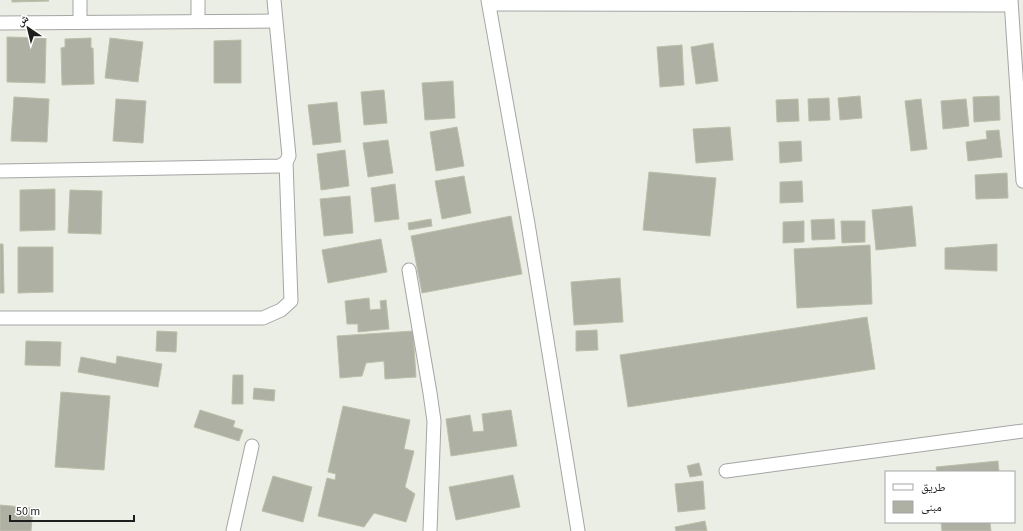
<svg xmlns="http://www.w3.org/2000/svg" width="1023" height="531" viewBox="0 0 1023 531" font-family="'Source Sans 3','Noto Naskh Arabic',sans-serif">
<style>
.building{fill:#afb0a4;stroke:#bcbfa8}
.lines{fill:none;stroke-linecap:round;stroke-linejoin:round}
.minor-casing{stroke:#a5a5a5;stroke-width:15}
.minor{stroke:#fff;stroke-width:13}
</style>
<rect width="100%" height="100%" fill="#ebeee4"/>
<g class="building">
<polygon points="12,0 48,0 49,1 12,2"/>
<polygon points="7,37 46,38 45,83 7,82"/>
<polygon points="91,38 91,48 93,48 94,84 62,85 61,48 65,47 65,39"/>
<polygon points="110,38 143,42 138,82 105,78"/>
<polygon points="241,40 241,83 214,83 214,41"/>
<polygon points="713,43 718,81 696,84 691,47"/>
<polygon points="682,45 684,85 660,87 657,47"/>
<polygon points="453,81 455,118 425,120 422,83"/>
<polygon points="384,90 387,123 364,125 361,92"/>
<polygon points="860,96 862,118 840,120 838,98"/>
<polygon points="999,96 1000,120 974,122 973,97"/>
<polygon points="14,97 49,99 47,142 11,141"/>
<polygon points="829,98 830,120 809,121 808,99"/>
<polygon points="116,99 146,101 143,143 113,141"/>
<polygon points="798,99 799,121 777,122 776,100"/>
<polygon points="921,99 927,149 911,151 905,101"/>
<polygon points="966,99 969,126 943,129 941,101"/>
<polygon points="337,102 341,142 313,145 308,105"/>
<polygon points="457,127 464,166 436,171 430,132"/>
<polygon points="730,127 733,160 696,163 693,129"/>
<polygon points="999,130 1002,157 968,161 966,142 987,139 986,131"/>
<polygon points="388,140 393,173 368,177 363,143"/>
<polygon points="801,141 802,161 780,163 779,142"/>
<polygon points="345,150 349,186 321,190 317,154"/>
<polygon points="649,172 716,178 710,236 643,230"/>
<polygon points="1007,173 1008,198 976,199 975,175"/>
<polygon points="464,176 471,213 442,219 435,181"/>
<polygon points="802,181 803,202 780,203 780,182"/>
<polygon points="395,184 399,219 375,222 371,188"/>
<polygon points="55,189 55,230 20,231 20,190"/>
<polygon points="70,190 102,191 101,234 68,233"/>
<polygon points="350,196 353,233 324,236 320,199"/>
<polygon points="912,206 916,246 876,250 872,210"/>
<polygon points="511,216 522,274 422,293 411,236"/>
<polygon points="431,219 432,226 409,230 408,223"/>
<polygon points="834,219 835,239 812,240 811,220"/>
<polygon points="804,221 804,242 783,243 783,222"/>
<polygon points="841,221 865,221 865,242 842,243"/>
<polygon points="381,239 387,272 328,283 322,250"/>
<polygon points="0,244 3,244 4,293 0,293"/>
<polygon points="997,244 997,271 945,269 945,248"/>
<polygon points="870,245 872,304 797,308 794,249"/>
<polygon points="18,247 53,247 53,292 18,293"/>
<polygon points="620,278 623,322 574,325 571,282"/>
<polygon points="369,298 370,310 381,309 380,301 386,300 389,329 358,332 358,324 347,324 345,301"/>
<polygon points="867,317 875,369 628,407 620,355"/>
<polygon points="597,330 598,350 576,351 576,331"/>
<polygon points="157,331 177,332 176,352 156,351"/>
<polygon points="413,331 416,377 385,379 384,361 366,363 362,376 340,378 337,336"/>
<polygon points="26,341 61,342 60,366 25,365"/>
<polygon points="117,356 162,364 158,387 78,372 81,357 116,364"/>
<polygon points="233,375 243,375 243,404 232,404"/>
<polygon points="254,388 275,390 274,401 253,399"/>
<polygon points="61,392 110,396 104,470 55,467"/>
<polygon points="343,406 410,420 404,449 414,451 405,487 415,494 406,522 374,513 364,527 318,516 327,478 335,480 336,474 328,472"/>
<polygon points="200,410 235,421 233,427 243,430 239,441 194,427"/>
<polygon points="511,410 517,446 451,456 446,419 470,415 473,432 484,431 482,414"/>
<polygon points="998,461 999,472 937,472 936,467"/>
<polygon points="699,463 702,475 690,477 687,466"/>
<polygon points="513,475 520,507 456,520 449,487"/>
<polygon points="273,476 312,487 303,522 262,511"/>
<polygon points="703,481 705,509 678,512 675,484"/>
<polygon points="0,505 33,508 31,531 0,531"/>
<polygon points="705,521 707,531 676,531 675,527"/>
<polygon points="941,522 990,522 991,531 942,531"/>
</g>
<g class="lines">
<g class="minor-casing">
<g id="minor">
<polyline points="80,0 80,22"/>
<polyline points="198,0 198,21"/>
<polyline points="488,0 528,224 578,531"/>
<polyline points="1011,0 1023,181"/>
<polyline points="489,4 1011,5"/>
<polyline points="0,23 275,21"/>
<polyline points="0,171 280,166 286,162 289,156 274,0"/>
<polyline points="409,270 430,393 434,421 430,531"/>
<polyline points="0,318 263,318 281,310 291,301 286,162"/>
<polyline points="726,471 1023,431"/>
<polyline points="233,531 252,446"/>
</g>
</g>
<use href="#minor" class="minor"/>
</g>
<rect x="885" y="471" width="130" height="52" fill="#ffffff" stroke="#a5a5a5"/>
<rect x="893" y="484" width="20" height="6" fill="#ffffff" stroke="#a5a5a5"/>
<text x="921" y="491" font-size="12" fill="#1e1e1e">طريق</text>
<rect x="893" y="501" width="20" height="12" fill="#afb0a4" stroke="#a5a5a5"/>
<text x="921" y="511" font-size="12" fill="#1e1e1e">مبنى</text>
<g transform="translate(28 28) rotate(325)" stroke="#ffffff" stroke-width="3" paint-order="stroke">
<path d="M0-3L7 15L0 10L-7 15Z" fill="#1e1e1e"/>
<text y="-6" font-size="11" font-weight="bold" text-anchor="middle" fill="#1e1e1e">ش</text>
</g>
<path d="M10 515v6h124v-6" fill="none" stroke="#1e1e1e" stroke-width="2"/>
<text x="16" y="515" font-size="12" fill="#1e1e1e" stroke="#ffffff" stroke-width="3" paint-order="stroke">50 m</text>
</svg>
